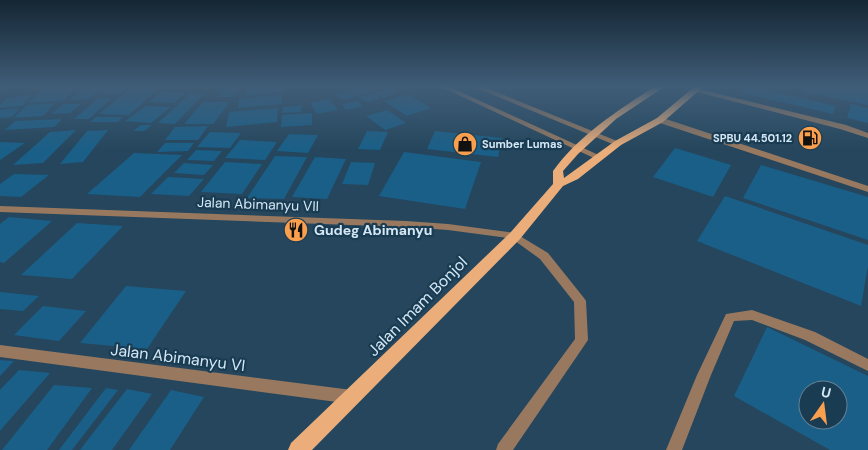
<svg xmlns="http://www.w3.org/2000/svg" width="868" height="450" viewBox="0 0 868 450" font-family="'DM Sans',sans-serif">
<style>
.building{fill:#1a5f88;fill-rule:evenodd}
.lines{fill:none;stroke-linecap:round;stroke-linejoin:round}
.service{fill:#987960;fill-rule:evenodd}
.minor{fill:#987960;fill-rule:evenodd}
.tertiary{fill:#987960;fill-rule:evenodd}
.primary{fill:#ebad79;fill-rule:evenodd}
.labels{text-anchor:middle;stroke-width:4.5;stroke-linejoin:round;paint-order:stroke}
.far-poi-label{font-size:11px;font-weight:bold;fill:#d4e7f5;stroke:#1a3c52;text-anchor:end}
.street-label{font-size:14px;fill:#d4e7f5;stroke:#1a3c52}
.poi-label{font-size:14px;font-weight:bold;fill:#d4e7f5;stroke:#1a3c52;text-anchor:start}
.near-street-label{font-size:16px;fill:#d4e7f5;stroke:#1a3c52}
</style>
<rect width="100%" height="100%" fill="#25465d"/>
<g class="building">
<polygon points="46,87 77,87 63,101 28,103"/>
<polygon points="84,87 102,87 89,99 70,100"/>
<polygon points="107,87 127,87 120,94 99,94"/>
<polygon points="225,87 241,87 233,97 217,97"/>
<polygon points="245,87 284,87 285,92 245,96"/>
<polygon points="360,87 381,88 344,100 335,95"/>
<polygon points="748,87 756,87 836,106 833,114 743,93"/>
<polygon points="804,87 868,87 868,105 802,91"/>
<polygon points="131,88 159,88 129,115 99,114"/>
<polygon points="390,88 399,92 383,98 375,93"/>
<polygon points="161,92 185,93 174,103 149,102"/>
<polygon points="371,93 381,98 368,102 359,98"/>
<polygon points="189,94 204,94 175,124 158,123"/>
<polygon points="281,94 282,104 238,108 239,99"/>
<polygon points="408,94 431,108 407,116 384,101"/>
<polygon points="32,95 23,106 0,108 0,105 7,98"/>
<polygon points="98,98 112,98 89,119 74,119"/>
<polygon points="330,99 338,110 317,114 310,103"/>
<polygon points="358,101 363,107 346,110 342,104"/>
<polygon points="203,102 230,102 213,124 184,124"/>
<polygon points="55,103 43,116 14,118 27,105"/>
<polygon points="63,104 81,104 70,113 51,114"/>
<polygon points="851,104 868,108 868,123 847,118"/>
<polygon points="302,105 301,112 282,113 283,107"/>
<polygon points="146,106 171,107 151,123 125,121"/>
<polygon points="20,108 12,117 0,118 0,110"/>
<polygon points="278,108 277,122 226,127 229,112"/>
<polygon points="387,110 406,123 385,130 366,116"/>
<polygon points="312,113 312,125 281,127 282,115"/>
<polygon points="96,117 123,117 118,122 90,122"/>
<polygon points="62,119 54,127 5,130 15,121"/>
<polygon points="141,125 152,125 144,131 133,131"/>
<polygon points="208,126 198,140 165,140 175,127"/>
<polygon points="76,130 43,163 13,165 50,132"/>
<polygon points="108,130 83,162 60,164 87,131"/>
<polygon points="367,131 388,132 380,150 358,149"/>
<polygon points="435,131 502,138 498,157 427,149"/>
<polygon points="210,132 241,133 230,148 197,147"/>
<polygon points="289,134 318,135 308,153 277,151"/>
<polygon points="240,140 277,142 265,160 225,158"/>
<polygon points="0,142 25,143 0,160"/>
<polygon points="165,143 194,143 188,151 157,152"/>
<polygon points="675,148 731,165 713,197 653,177"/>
<polygon points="196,150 222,151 214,161 187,160"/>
<polygon points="404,152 481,162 465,209 379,196"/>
<polygon points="134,153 182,155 140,197 87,194"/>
<polygon points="275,156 307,157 284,199 247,198"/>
<polygon points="315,157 346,159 327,199 292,197"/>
<polygon points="225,162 262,164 242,194 201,192"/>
<polygon points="351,162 375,163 368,185 342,184"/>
<polygon points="184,163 213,165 204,175 174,173"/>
<polygon points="761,165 868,197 868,240 743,198"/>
<polygon points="14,174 49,175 21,197 0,196 0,184"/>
<polygon points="168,177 204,179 189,196 151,194"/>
<polygon points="725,196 868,245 868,266 861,306 697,241"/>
<polygon points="9,217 52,221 4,263 0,262 0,224"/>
<polygon points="77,223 123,226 72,279 21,275"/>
<polygon points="126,286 186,291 147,349 80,343"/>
<polygon points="0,292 39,296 23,311 0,309"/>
<polygon points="43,306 86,311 59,341 14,335"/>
<path d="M767,327L868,376V450H830L734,396ZM808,390H838V420H808Z"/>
<polygon points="0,360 14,361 0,376"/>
<polygon points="19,370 50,373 0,431 0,390"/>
<polygon points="54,385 92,388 47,450 2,450"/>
<polygon points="106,388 118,390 72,450 59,450"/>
<polygon points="127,389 152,394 112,450 80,450"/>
<polygon points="171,390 204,397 170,450 129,450"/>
</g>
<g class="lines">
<g class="service">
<polygon points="695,88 846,125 868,133 868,138 840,129 693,91 693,89"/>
<polygon points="657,118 663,118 868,186 868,192 657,122"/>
<polygon points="515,233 548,253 584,298 586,301 588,340 513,450 496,450 498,444 575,339 574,302 540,259 511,238 510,236"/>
<polygon points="752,310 815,332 868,359 868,371 805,340 752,320 734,321 711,375 682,450 666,450 697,375 726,314"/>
</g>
<g class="minor">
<polygon points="0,87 4,87 1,89"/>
<polygon points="0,206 406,221 448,224 515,233 520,236 515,239 448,230 406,227 0,212"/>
<polygon points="0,345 352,390 357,392 359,397 357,402 352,404 0,357"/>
</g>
<g class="tertiary">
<polygon points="441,87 450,87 603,157 599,159 596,159"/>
<polygon points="474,87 484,87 622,143 621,145 615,145"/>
</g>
<path class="primary" d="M654,87H664L616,119L578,154L563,171L564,178L615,141L657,118L694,87H703L663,122L621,145L578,179L563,186L520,239L312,450H288L291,443L510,233L553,184V171C579,135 617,111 654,87Z"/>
</g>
<linearGradient id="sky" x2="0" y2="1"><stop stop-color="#142633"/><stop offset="0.58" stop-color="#405d78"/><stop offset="1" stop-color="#405d78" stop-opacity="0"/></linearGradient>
<rect width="868" height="150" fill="url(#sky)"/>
<defs>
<g id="fuel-disc" transform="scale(1.25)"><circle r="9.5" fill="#fa9f4e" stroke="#1a3c52"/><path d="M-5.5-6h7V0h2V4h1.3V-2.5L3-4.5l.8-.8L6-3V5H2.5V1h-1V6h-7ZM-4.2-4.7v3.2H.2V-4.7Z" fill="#111"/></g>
<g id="shop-disc" transform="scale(1.25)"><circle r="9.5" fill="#fa9f4e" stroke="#1a3c52"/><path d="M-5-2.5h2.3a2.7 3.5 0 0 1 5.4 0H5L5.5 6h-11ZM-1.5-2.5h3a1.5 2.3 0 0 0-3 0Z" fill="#111"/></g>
<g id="restaurant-disc" transform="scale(1.25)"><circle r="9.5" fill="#fa9f4e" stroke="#1a3c52"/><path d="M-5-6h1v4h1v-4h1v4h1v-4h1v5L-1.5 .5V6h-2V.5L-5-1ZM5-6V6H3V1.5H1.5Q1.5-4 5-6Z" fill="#111"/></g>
</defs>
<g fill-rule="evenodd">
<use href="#fuel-disc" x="810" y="138"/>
<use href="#shop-disc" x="465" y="144"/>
<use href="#restaurant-disc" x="296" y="230"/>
</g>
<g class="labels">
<g class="far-poi-label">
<text x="792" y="142">SPBU 44.501.12</text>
<text x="482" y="148" text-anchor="start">Sumber Lumas</text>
</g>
<g class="street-label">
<text transform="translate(258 204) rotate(2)" y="5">Jalan Abimanyu VII</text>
</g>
<g class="poi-label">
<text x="314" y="235">Gudeg Abimanyu</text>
</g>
<g class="near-street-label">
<text transform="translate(417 306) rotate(-45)" y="6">Jalan Imam Bonjol</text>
<text transform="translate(178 357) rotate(7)" y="6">Jalan Abimanyu VI</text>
</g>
</g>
<g transform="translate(823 405) rotate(14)"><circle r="24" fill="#1a3c52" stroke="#648093"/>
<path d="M0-4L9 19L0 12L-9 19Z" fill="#fa9f4e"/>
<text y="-8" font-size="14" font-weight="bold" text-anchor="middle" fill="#d4e7f5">U</text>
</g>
</svg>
